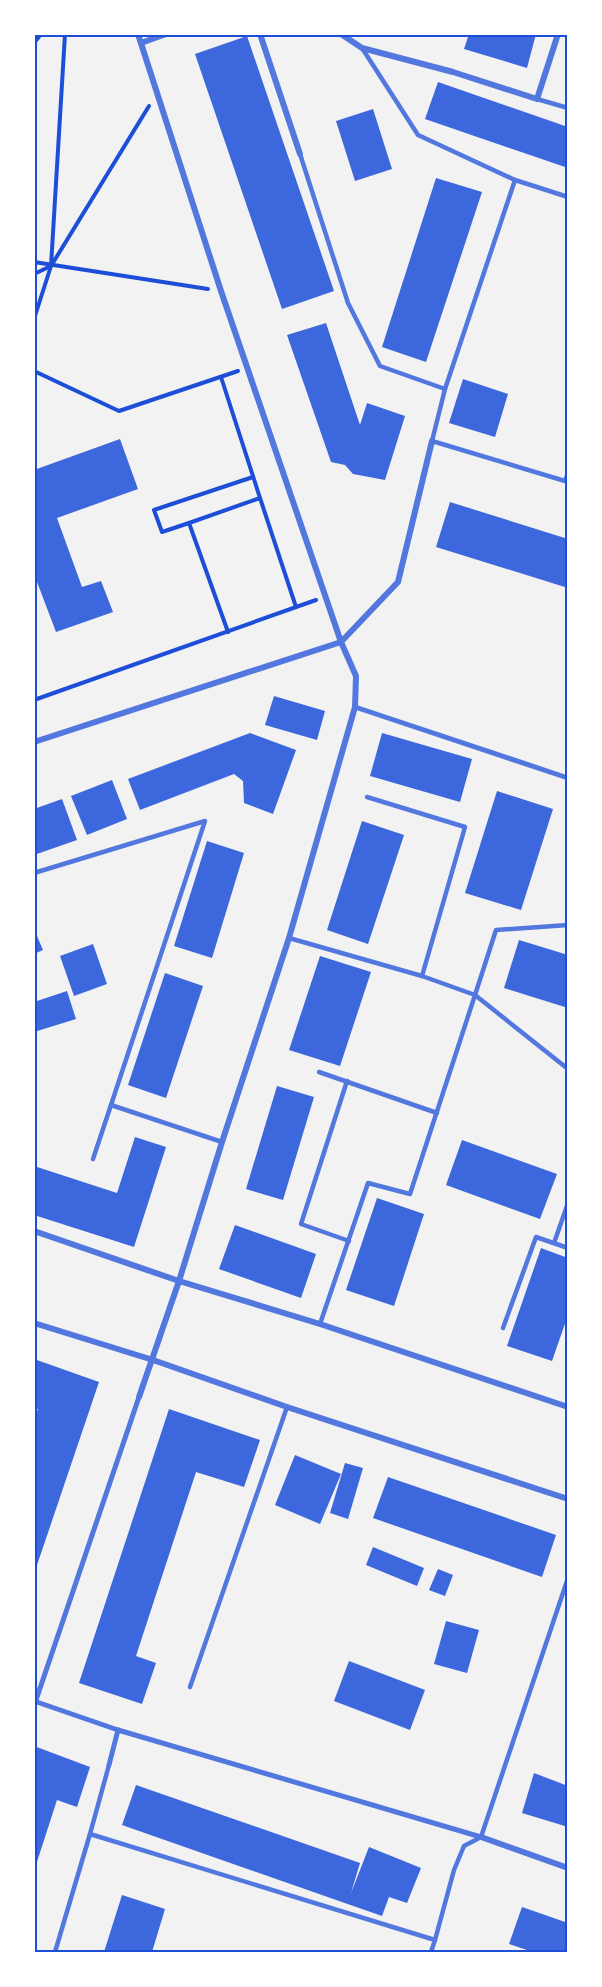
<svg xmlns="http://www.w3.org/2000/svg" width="602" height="1987" viewBox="0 0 602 1987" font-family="'Open Sans',sans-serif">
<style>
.building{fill:#3d67dc}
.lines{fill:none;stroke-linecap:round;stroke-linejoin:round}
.path{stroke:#1d4ed8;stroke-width:4}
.service{stroke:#5277de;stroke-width:4.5}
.pedestrian{stroke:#5277de;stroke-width:5}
.minor{stroke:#5277de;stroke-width:6}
.neatline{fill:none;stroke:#1d4ed8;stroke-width:2}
</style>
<rect width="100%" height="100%" fill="#f2f2f2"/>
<g class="building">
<polygon points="469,34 536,34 527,68 464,49"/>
<polygon points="247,36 334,291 282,309 195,54"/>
<polygon points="438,82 568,127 568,168 425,119"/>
<polygon points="373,109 392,169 355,181 336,121"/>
<polygon points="436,178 482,192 426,362 382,347"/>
<polygon points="326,323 360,425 367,403 405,416 385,480 353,474 345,465 331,462 287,335"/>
<polygon points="463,379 508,394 495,437 449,423"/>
<polygon points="120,439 138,489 57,518 82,587 101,581 113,612 56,632 34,574 34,470"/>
<polygon points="450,502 568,539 568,588 436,547"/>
<polygon points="274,696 325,711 317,740 265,725"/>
<polygon points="250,733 296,750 273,814 244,803 243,781 234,774 140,810 128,779"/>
<polygon points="382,733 472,759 460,802 370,776"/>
<polygon points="112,780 127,819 87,835 71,796"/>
<polygon points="497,791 553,809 521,910 465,893"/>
<polygon points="62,799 77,840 34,855 34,809"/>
<polygon points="362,821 404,835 368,944 327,930"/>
<polygon points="207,841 244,853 212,958 174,946"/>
<polygon points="34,929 43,950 34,954"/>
<polygon points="519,940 568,955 568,1008 504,988"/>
<polygon points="93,944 107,984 74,996 60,956"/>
<polygon points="320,956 371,972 340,1066 289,1050"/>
<polygon points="165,973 203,986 166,1098 128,1085"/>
<polygon points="67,991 76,1019 34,1032 34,1002"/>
<polygon points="277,1086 314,1097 283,1200 246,1189"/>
<polygon points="135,1137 166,1147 134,1247 34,1215 34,1166 117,1193"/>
<polygon points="462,1140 557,1174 540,1219 446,1185"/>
<polygon points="377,1198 424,1214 394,1306 346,1290"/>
<polygon points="235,1225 316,1254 301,1298 219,1269"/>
<polygon points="541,1248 568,1258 568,1315 552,1361 507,1346"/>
<polygon points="34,1359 99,1382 35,1571 34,1418 38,1409 34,1408"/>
<polygon points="169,1409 260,1440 244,1487 196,1472 136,1656 156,1663 142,1704 79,1683"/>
<polygon points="295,1455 341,1474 320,1524 275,1505"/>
<polygon points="345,1463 363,1468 348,1519 330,1513"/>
<polygon points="388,1477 556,1535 542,1577 373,1518"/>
<polygon points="373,1547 424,1568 417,1586 366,1565"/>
<polygon points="438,1569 453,1575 445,1596 429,1590"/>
<polygon points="446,1621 479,1630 467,1673 434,1664"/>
<polygon points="349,1661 425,1690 410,1730 334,1701"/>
<polygon points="34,1746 90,1767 77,1807 57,1800 35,1868"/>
<polygon points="534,1773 568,1786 568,1827 522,1813"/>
<polygon points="136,1785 360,1863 351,1893 369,1847 421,1868 407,1903 389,1897 382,1916 122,1825"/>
<polygon points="122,1895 165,1909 152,1952 104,1952"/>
<polygon points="522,1907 568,1923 568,1952 533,1952 509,1944"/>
</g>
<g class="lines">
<g class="path">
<polyline points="34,43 41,34"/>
<polyline points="34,262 208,289"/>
<polyline points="34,274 51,266 65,34"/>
<polyline points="34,319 51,266 149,106"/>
<polyline points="34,371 119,411 238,371"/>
<polyline points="221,377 260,498"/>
<polyline points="189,523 162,532 154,510 253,477"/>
<polyline points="228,632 189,523 260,498 296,607"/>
<polyline points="34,700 316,600"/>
</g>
<g class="service">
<polyline points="362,48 418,135 515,180 568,197"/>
<polyline points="537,99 568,108"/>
<polyline points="300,154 348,303 380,366 445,389"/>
<polyline points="515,180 445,389 432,441 565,481 568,473"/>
<polyline points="367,797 465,827 422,976"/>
<polyline points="34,873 205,821 111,1105 222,1142"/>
<polyline points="568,925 496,930 475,995 568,1069"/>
<polyline points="289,938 422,976 475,995 410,1194 368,1183 320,1324"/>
<polyline points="319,1072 437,1113"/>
<polyline points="347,1081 301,1224 349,1241"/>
<polyline points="93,1159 111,1105"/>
<polyline points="554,1243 568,1203"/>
<polyline points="503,1328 536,1237 568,1248"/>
<polyline points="190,1687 287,1407"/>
<polyline points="109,1765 90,1834 435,1940 454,1870 464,1846 481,1837 568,1578"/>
<polyline points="55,1952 90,1834"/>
<polyline points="431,1952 435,1940"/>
</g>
<g class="pedestrian">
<polyline points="355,707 568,778"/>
<polyline points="34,1701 118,1730 481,1837"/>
<polyline points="34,1706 139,1397"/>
<polyline points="109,1765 118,1730"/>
</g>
<g class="minor">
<polyline points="138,34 221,291 341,642 356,676 355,707 289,938 222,1142 179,1281 139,1397"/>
<polyline points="260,34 300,154"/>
<polyline points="341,34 362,48 453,72 537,99 558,34"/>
<polyline points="141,43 166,34"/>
<polyline points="34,742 341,642 398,582 432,441"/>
<polyline points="34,1231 179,1281 320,1324 568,1407"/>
<polyline points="34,1323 153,1360 287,1407 568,1499"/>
<polyline points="481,1837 568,1868"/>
</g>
</g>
<rect width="602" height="1987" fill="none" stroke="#ffffff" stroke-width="72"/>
<rect x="36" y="36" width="530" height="1915" class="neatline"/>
</svg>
